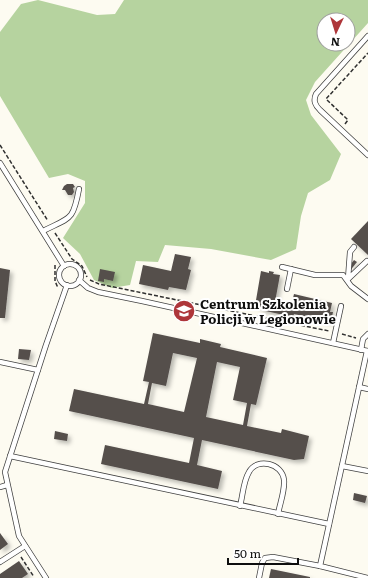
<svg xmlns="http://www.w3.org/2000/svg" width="368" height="578" viewBox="0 0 368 578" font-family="Literata,serif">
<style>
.forest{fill:#b6d39f;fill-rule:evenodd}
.building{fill:#554f4c;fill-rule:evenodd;filter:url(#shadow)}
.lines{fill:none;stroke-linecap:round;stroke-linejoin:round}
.service-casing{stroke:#414141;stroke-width:6}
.path{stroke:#303030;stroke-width:1.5;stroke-dasharray:4 2;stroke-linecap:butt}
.service{stroke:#fff;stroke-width:4.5}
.labels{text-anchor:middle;stroke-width:4;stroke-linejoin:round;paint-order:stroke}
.poi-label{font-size:13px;font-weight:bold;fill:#0e0e0e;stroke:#fff;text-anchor:start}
</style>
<defs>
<filter id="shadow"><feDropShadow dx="3" dy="3" stdDeviation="2" flood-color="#0004"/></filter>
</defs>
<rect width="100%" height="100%" fill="#fdfbf1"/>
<path class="forest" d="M38,0L97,15L115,14L124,0H368V23L315,82L306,100L311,115L341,154L330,180L308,193L301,216L296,249L271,260L211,249L165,245L158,262L136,261L130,285L112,288L94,280L80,254L63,238L85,203V181L68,174L49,178L0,96V32L21,4ZM324,20H348V44H324Z"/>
<g class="building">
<polygon points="67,184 73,184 75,187 73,188 74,192 72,195 68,195 65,190 62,190 64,186"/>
<polygon points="368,221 368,255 351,239"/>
<polygon points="175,254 191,257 188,269 191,270 186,290 169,287 168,290 139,284 143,265 171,271"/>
<polygon points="354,260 357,262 349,272 351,264"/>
<polygon points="0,268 10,270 5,318 0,318"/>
<polygon points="100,269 115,272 113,281 104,279 104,282 98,281"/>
<polygon points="261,271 269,273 269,271 274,272 273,274 280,275 275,302 291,306 294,294 332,303 330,312 333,312 331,322 294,314 293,317 261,310 261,307 255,306"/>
<path d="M153,333L200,343V339L221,344L220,347L267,358L256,405L251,404L247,426L281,433L282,429L309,436L304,459L294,460L202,440L197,465L222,471L218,489L101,464L105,445L189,463L194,438L69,411L74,389L144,404L149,382L143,381ZM173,353L197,358L184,412L148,404L152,383L166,386ZM217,362L240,367L233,400L247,403L243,425L206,417Z"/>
<polygon points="19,349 31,350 29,360 18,359"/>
<polygon points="55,431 68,434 67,441 54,439"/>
<polygon points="354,493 367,496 365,503 353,500"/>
<polygon points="0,533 8,544 0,550"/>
<polygon points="19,561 28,574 22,578 0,578 0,574"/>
<polygon points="271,569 310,577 310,578 269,578"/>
</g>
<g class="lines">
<g class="service-casing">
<g id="service">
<path d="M368,36L316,94C313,101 315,105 320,110L368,155"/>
<polyline points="0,163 64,266"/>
<path d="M43,231C71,217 73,221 79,189"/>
<polyline points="354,247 350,252 348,279 367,261"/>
<circle cx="70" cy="275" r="11"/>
<polyline points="282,267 315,275 343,275 351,286 368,299"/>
<polyline points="79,280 88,288 98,292 142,301 368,351"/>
<polyline points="287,289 291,269"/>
<polyline points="333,343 341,306"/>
<polyline points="361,350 363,339 368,334"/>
<polyline points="367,351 320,566 368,578"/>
<polyline points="0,362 38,370"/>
<polyline points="359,387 368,389"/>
<polyline points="10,456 329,524"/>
<polyline points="342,466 368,471"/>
<polyline points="0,487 7,485"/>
<path d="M240,506C243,495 243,482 249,472C257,457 282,463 284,480C285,491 280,503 278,514"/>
<polyline points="0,562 25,546"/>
<polyline points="46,578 19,536 5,472 46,345 67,285"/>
<polyline points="259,578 262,563 265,558 273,557 320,566"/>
</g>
</g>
<g class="path">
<polyline points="345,124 348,120 326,99 368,53"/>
<polyline points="0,145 48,221"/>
<polyline points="55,233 72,259 82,266 87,277"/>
<polyline points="55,265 55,281 58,288"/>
<polyline points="90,280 99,284 329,331"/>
<polyline points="342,334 356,338"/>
<polyline points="21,557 34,577"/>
</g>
<use href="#service" class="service"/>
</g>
<defs>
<g id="university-disc" transform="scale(1.15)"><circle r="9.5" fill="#ae363a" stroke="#fff"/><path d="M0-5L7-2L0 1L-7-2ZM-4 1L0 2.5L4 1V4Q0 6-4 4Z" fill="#fff"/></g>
</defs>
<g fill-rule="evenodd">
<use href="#university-disc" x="184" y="311"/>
</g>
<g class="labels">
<g class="poi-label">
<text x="200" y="309">Centrum Szkolenia<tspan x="200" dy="15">Policji w Legionowie</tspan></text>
</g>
</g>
<g transform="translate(336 32) rotate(184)"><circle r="19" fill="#ffffff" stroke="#9f9f9f"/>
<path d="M0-3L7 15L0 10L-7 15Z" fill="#ae363a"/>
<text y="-6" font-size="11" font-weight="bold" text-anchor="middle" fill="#0e0e0e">N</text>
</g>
<path d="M228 558v6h70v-6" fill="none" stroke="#0e0e0e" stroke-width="2"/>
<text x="234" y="558" font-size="12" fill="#0e0e0e" stroke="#ffffff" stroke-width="3" paint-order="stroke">50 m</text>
</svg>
